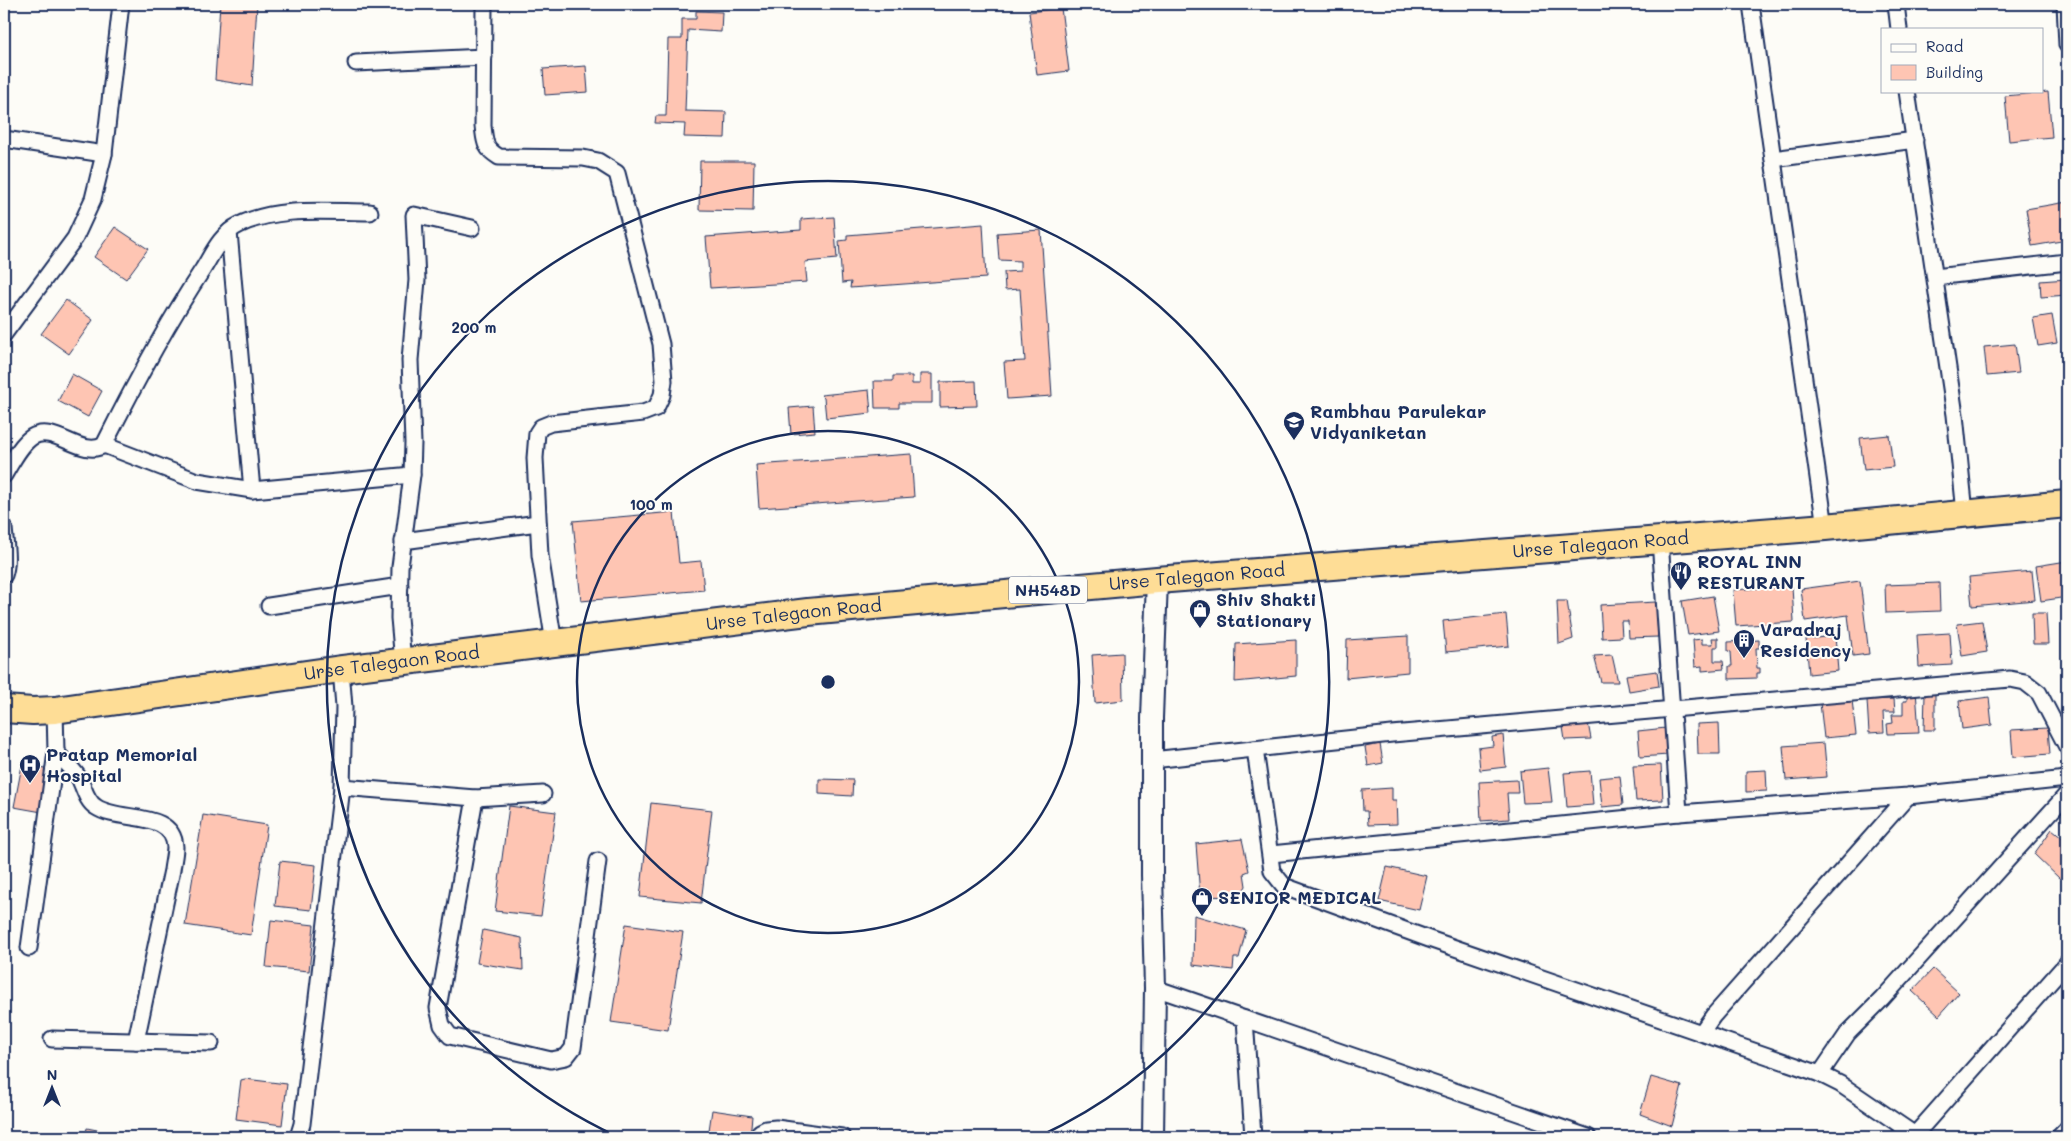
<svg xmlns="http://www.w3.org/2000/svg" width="2071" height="1141" viewBox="0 0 2071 1141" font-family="Mali,sans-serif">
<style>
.building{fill:#fec5b3;stroke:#1b2f5e}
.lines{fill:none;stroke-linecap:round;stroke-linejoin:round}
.minor-casing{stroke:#1b2f5e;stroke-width:19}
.tertiary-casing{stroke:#1b2f5e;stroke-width:24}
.trunk-casing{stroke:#1b2f5e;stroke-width:30}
.minor{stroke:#fdfcf7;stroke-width:15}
.tertiary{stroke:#fdfcf7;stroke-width:20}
.trunk{stroke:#fedd96;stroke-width:26}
.ring{fill:none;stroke:#1b2f5e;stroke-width:2.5}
.labels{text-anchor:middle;stroke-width:4;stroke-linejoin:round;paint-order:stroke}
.shield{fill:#fdfcf7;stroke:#5f6c8c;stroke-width:1}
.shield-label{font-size:16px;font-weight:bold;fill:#1b2f5e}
.poi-label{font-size:18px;font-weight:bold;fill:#1b2f5e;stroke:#fdfcf7;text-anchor:start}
.street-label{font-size:18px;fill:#1b2f5e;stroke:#fdfcf7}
.centre{fill:#1b2f5e;stroke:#fdfcf7;stroke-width:2.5}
.ring-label{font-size:15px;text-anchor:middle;font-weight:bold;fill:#1b2f5e;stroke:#fdfcf7;stroke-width:4;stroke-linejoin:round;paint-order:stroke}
</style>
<rect width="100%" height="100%" fill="#fdfcf7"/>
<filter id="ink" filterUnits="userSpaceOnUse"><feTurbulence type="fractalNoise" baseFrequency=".02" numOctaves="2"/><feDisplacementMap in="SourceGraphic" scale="10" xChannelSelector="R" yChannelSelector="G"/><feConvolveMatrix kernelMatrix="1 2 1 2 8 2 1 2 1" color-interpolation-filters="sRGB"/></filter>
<g filter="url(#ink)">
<g class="building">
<polygon points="220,4 257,4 252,86 215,80"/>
<polygon points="1061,8 1069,71 1037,75 1029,12"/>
<polygon points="696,11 722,12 721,32 688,30 685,111 726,112 725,138 684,137 685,124 655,123 656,116 666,116 668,39 682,39 682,19 696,19"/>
<polygon points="586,66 588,92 545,95 543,69"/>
<polygon points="2048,92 2052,137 2009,141 2005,96"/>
<polygon points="700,161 754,161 753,211 699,210"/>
<polygon points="2067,202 2067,240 2032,246 2026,209"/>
<polygon points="834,217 837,259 805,262 807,282 710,288 706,237 801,230 801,219"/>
<polygon points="983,224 986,278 850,288 851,282 842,283 839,241 847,240 847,235"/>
<polygon points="115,227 148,249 126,279 94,257"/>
<polygon points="1041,230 1052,396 1007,399 1004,362 1025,361 1020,289 1005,290 1004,272 1020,271 1020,261 999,260 997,233"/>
<polygon points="2067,279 2067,295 2041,297 2040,281"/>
<polygon points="66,300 93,320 69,354 41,334"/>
<polygon points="2052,315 2057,343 2038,346 2033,318"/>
<polygon points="2015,344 2019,373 1987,376 1984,347"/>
<polygon points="72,374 102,391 88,417 58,401"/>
<polygon points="920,374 932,374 932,403 899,403 899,408 875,408 874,381 893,381 893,376 912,376 912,384 920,384"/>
<polygon points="976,381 977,406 940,407 940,382"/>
<polygon points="869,390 871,413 826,418 824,398 821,395"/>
<polygon points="813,406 815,432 791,434 789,408"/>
<polygon points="1889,435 1893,467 1864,470 1860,438"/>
<polygon points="911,454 914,497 759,508 756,465"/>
<polygon points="674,512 679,563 701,561 704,590 581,601 573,521"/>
<polygon points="2067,561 2067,597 2041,601 2036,566"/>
<polygon points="2032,571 2035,600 1972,606 1969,577"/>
<polygon points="1860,581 1869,654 1853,656 1848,615 1805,621 1801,589"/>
<polygon points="1939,583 1940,611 1886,613 1885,585"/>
<polygon points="1792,586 1794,622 1736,626 1733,590"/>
<polygon points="1713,596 1719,631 1688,635 1682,601"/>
<polygon points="1557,601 1567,601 1573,639 1559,644"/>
<polygon points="1656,602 1658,637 1629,638 1628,621 1621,621 1622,637 1602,638 1600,605"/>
<polygon points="2032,613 2046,613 2048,644 2033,644"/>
<polygon points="1506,614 1509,646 1446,652 1443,621"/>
<polygon points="1982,621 1987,652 1962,656 1957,624"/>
<polygon points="1950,633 1952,665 1919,667 1917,635"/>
<polygon points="1408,636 1408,672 1346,678 1347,640"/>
<polygon points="1835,636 1838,671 1809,674 1806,639"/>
<polygon points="1712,638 1718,638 1718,647 1714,647 1714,661 1723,661 1724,669 1702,671 1702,666 1695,667 1693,640 1702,639 1702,644 1713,644"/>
<polygon points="1296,640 1296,676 1235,682 1236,644"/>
<polygon points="1759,640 1759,648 1756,648 1757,668 1760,668 1760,673 1757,673 1757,678 1729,679 1729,666 1732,666 1731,652 1728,651 1728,642"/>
<polygon points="1122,653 1123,700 1095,703 1092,655"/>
<polygon points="1612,655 1618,682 1601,682 1594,656"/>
<polygon points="1657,671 1659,686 1629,691 1626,675"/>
<polygon points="1916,690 1919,733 1888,734 1887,724 1893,723 1892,715 1903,715 1903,701 1907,701 1907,691"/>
<polygon points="1935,692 1935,730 1924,730 1925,694"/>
<polygon points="1989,697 1992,725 1962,729 1959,701"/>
<polygon points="1894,699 1895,712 1883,712 1884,732 1869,733 1867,700"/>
<polygon points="1852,700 1856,735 1824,738 1820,703"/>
<polygon points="1588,723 1591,739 1565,740 1563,727"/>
<polygon points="1719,723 1720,754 1698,754 1697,724"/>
<polygon points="1666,728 1668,755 1640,757 1638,731"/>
<polygon points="2048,728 2050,754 2013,757 2011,730"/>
<polygon points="1503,735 1506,767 1480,770 1478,748 1493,746 1492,737"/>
<polygon points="1824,743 1827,777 1786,780 1783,746"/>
<polygon points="1380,744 1383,763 1368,766 1365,747"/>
<polygon points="22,765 50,770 42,812 14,807"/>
<polygon points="1661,765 1663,800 1636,801 1633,766"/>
<polygon points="1548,768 1552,802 1523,803 1520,771"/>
<polygon points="1766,770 1767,791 1746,792 1746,771"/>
<polygon points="1590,771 1593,805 1567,807 1564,773"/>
<polygon points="1620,776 1623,805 1602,807 1599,778"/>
<polygon points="819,779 853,780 852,796 819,794"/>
<polygon points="1517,780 1518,793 1507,793 1509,819 1481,821 1479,782"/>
<polygon points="1392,788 1392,800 1396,800 1397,824 1368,825 1367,811 1363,811 1362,790"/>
<polygon points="651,803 712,810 701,903 640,897"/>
<polygon points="509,806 556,812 541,916 495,911"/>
<polygon points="203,815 267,825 251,935 185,925"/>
<polygon points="2052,829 2067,841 2067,872 2060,879 2034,854"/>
<polygon points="1242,839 1249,871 1244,873 1246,886 1239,897 1200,896 1196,844"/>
<polygon points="280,861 316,865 311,910 275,906"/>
<polygon points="1387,867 1427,876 1419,910 1379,901"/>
<polygon points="1194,915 1246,930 1239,958 1234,958 1233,970 1193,965"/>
<polygon points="271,920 314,925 309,971 266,967"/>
<polygon points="626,924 683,932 668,1030 611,1022"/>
<polygon points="483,930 522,938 523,970 477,963"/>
<polygon points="1933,969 1959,993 1939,1016 1912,991"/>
<polygon points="1651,1077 1682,1086 1672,1126 1640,1114"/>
<polygon points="245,1079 287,1084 282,1125 236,1119 241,1080"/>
<polygon points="712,1110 752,1116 750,1137 708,1137"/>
<polygon points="87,1128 132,1137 85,1137"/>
</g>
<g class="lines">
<g class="minor-casing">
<g id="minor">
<path d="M484,4L483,126C485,142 484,148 499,157L583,158L598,161L617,173L661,344L664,381L662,395L656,408L643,413L551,423L541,427L537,433L535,458L540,555L554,643"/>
<polyline points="1751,4 1825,527"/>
<polyline points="1896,4 1899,29"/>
<polyline points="2065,4 2067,45"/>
<polyline points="356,63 484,57"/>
<polyline points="1907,91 1955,415 1965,513"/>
<polyline points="4,139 104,154"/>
<polyline points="1773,159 1915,140"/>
<polyline points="229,232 252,490"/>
<polyline points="1935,277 2067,262"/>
<polyline points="4,334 75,238 93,199 104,154 121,4"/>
<polyline points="104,445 197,481 252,490 412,475"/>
<path d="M4,475C12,462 20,445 32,437C54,423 82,459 104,445C134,385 166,325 203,269C212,254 222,233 239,225C278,206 328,212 370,212"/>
<path d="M4,528C5,543 9,561 4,575"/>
<polyline points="1660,540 1679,813"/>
<polyline points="403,541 538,523"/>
<polyline points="269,606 400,586"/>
<polyline points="403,662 399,618 400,567 412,475 413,443 410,360 417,280 414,215 472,228"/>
<path d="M55,710L56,752C63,760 73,769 79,778C84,787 86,801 96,807C119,823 173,809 175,847C175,854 173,862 172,870L136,1041"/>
<polyline points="1255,749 1272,871 1284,886 1429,939 1820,1074 1840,1084 1918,1137"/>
<polyline points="1152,760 1392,734 2010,679 2025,682 2039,693 2067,747"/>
<polyline points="342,787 475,798 543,794"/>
<polyline points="475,798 438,1008 442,1025 450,1036 551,1060 566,1057 573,1048 598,861"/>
<polyline points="1271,854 1679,813 1908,796 2067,779"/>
<polyline points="29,948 56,752"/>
<polyline points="1155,988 1588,1137"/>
<polyline points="1245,1019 1253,1137"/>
<polyline points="1701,1033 1713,1016 1908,796"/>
<polyline points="52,1039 211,1043"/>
<polyline points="1820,1074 1848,1033 1882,999 2067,794"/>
<polyline points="298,1137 302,1124 342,787 344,707 341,669"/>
<polyline points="759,1137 760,1132 766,1129 776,1128 842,1137"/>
<polyline points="1913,1137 2067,963"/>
<polyline points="2059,1137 2067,1129"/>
</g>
</g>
<g class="tertiary-casing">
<polyline id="tertiary" points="1153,1137 1155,988 1152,875 1152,718 1157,580"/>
</g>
<g class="trunk-casing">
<g id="trunk">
<path id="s1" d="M4,709L33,711L55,710L341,669L808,612L1157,580L1825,527L2067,504"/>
</g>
</g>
<use href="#minor" class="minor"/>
<use href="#tertiary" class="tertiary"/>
<use href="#trunk" class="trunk"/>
</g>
</g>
<g class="ring">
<circle cx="828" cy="682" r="251"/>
<path d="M616 1136A501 501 0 1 1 1040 1136"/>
</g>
<defs>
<g id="school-pin" transform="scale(1.125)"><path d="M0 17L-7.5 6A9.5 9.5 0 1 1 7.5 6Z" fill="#1b2f5e" stroke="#fdfcf7"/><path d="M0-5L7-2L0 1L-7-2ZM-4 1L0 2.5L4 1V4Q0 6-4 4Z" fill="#fff"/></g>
<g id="restaurant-pin" transform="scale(1.125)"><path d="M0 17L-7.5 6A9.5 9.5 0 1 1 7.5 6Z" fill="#1b2f5e" stroke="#fdfcf7"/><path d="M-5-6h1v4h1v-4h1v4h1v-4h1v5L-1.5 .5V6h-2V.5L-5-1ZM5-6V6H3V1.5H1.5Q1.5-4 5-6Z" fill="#fff"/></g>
<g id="shop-pin" transform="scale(1.125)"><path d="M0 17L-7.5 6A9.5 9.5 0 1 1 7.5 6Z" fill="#1b2f5e" stroke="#fdfcf7"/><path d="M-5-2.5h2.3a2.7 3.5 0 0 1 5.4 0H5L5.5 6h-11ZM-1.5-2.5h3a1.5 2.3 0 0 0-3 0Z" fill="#fff"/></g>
<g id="building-pin" transform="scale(1.125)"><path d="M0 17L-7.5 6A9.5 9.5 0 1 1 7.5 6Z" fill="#1b2f5e" stroke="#fdfcf7"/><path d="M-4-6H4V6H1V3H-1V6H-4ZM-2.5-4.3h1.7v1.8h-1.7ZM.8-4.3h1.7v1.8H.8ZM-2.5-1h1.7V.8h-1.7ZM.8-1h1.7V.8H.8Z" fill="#fff"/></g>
<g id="hospital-pin" transform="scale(1.125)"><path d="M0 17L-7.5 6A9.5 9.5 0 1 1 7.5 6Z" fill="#1b2f5e" stroke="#fdfcf7"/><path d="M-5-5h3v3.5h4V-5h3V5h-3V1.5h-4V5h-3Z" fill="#fff"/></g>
</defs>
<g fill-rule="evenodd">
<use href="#school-pin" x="1294" y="422"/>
<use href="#restaurant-pin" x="1681" y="572"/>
<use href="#shop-pin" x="1200" y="610"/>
<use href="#building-pin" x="1744" y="640"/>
<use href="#hospital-pin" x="30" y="765"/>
<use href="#shop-pin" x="1202" y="898"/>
</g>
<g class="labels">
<rect class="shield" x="1009" y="576.5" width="78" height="27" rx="4"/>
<g class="shield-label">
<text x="1048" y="596">NH548D</text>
</g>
<g class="poi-label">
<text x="1310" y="418">Rambhau Parulekar<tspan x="1310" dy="21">Vidyaniketan</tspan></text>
<text x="1697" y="568">ROYAL INN<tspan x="1697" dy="21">RESTURANT</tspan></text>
<text x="1216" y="606">Shiv Shakti<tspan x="1216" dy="21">Stationary</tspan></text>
<text x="1760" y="636">Varadraj<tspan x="1760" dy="21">Residency</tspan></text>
<text x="46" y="761">Pratap Memorial<tspan x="46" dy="21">Hospital</tspan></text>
<text x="1218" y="904">SENIOR MEDICAL</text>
</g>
<g class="street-label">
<text dy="6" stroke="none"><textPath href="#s1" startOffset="1606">Urse Talegaon Road</textPath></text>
<text dy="6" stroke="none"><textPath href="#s1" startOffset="1201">Urse Talegaon Road</textPath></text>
<text dy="6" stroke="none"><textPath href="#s1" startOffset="796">Urse Talegaon Road</textPath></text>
<text dy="6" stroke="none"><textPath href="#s1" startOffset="391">Urse Talegaon Road</textPath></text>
</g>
</g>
<circle cx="828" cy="682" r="8" class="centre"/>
<g class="ring-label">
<text x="474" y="333">200 m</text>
<text x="651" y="510">100 m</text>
</g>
<rect width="2071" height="1141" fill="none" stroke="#fdfcf7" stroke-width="20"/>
<rect x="10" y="10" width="2051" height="1121" fill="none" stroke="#1b2f5e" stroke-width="2" filter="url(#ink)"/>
<rect x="1881" y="28" width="162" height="65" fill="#fdfcf7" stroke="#a3aaba"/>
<rect x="1891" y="44" width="25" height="8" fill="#fdfcf7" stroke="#a3aaba"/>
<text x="1926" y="52" font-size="15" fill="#1b2f5e">Road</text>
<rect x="1891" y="65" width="25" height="15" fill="#fec5b3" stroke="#a3aaba"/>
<text x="1926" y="78" font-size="15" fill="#1b2f5e">Building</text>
<g transform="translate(52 1088)" stroke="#fdfcf7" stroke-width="4" paint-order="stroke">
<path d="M0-4L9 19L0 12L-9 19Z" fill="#1b2f5e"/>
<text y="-8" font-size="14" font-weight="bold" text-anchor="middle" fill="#1b2f5e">N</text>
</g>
</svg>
